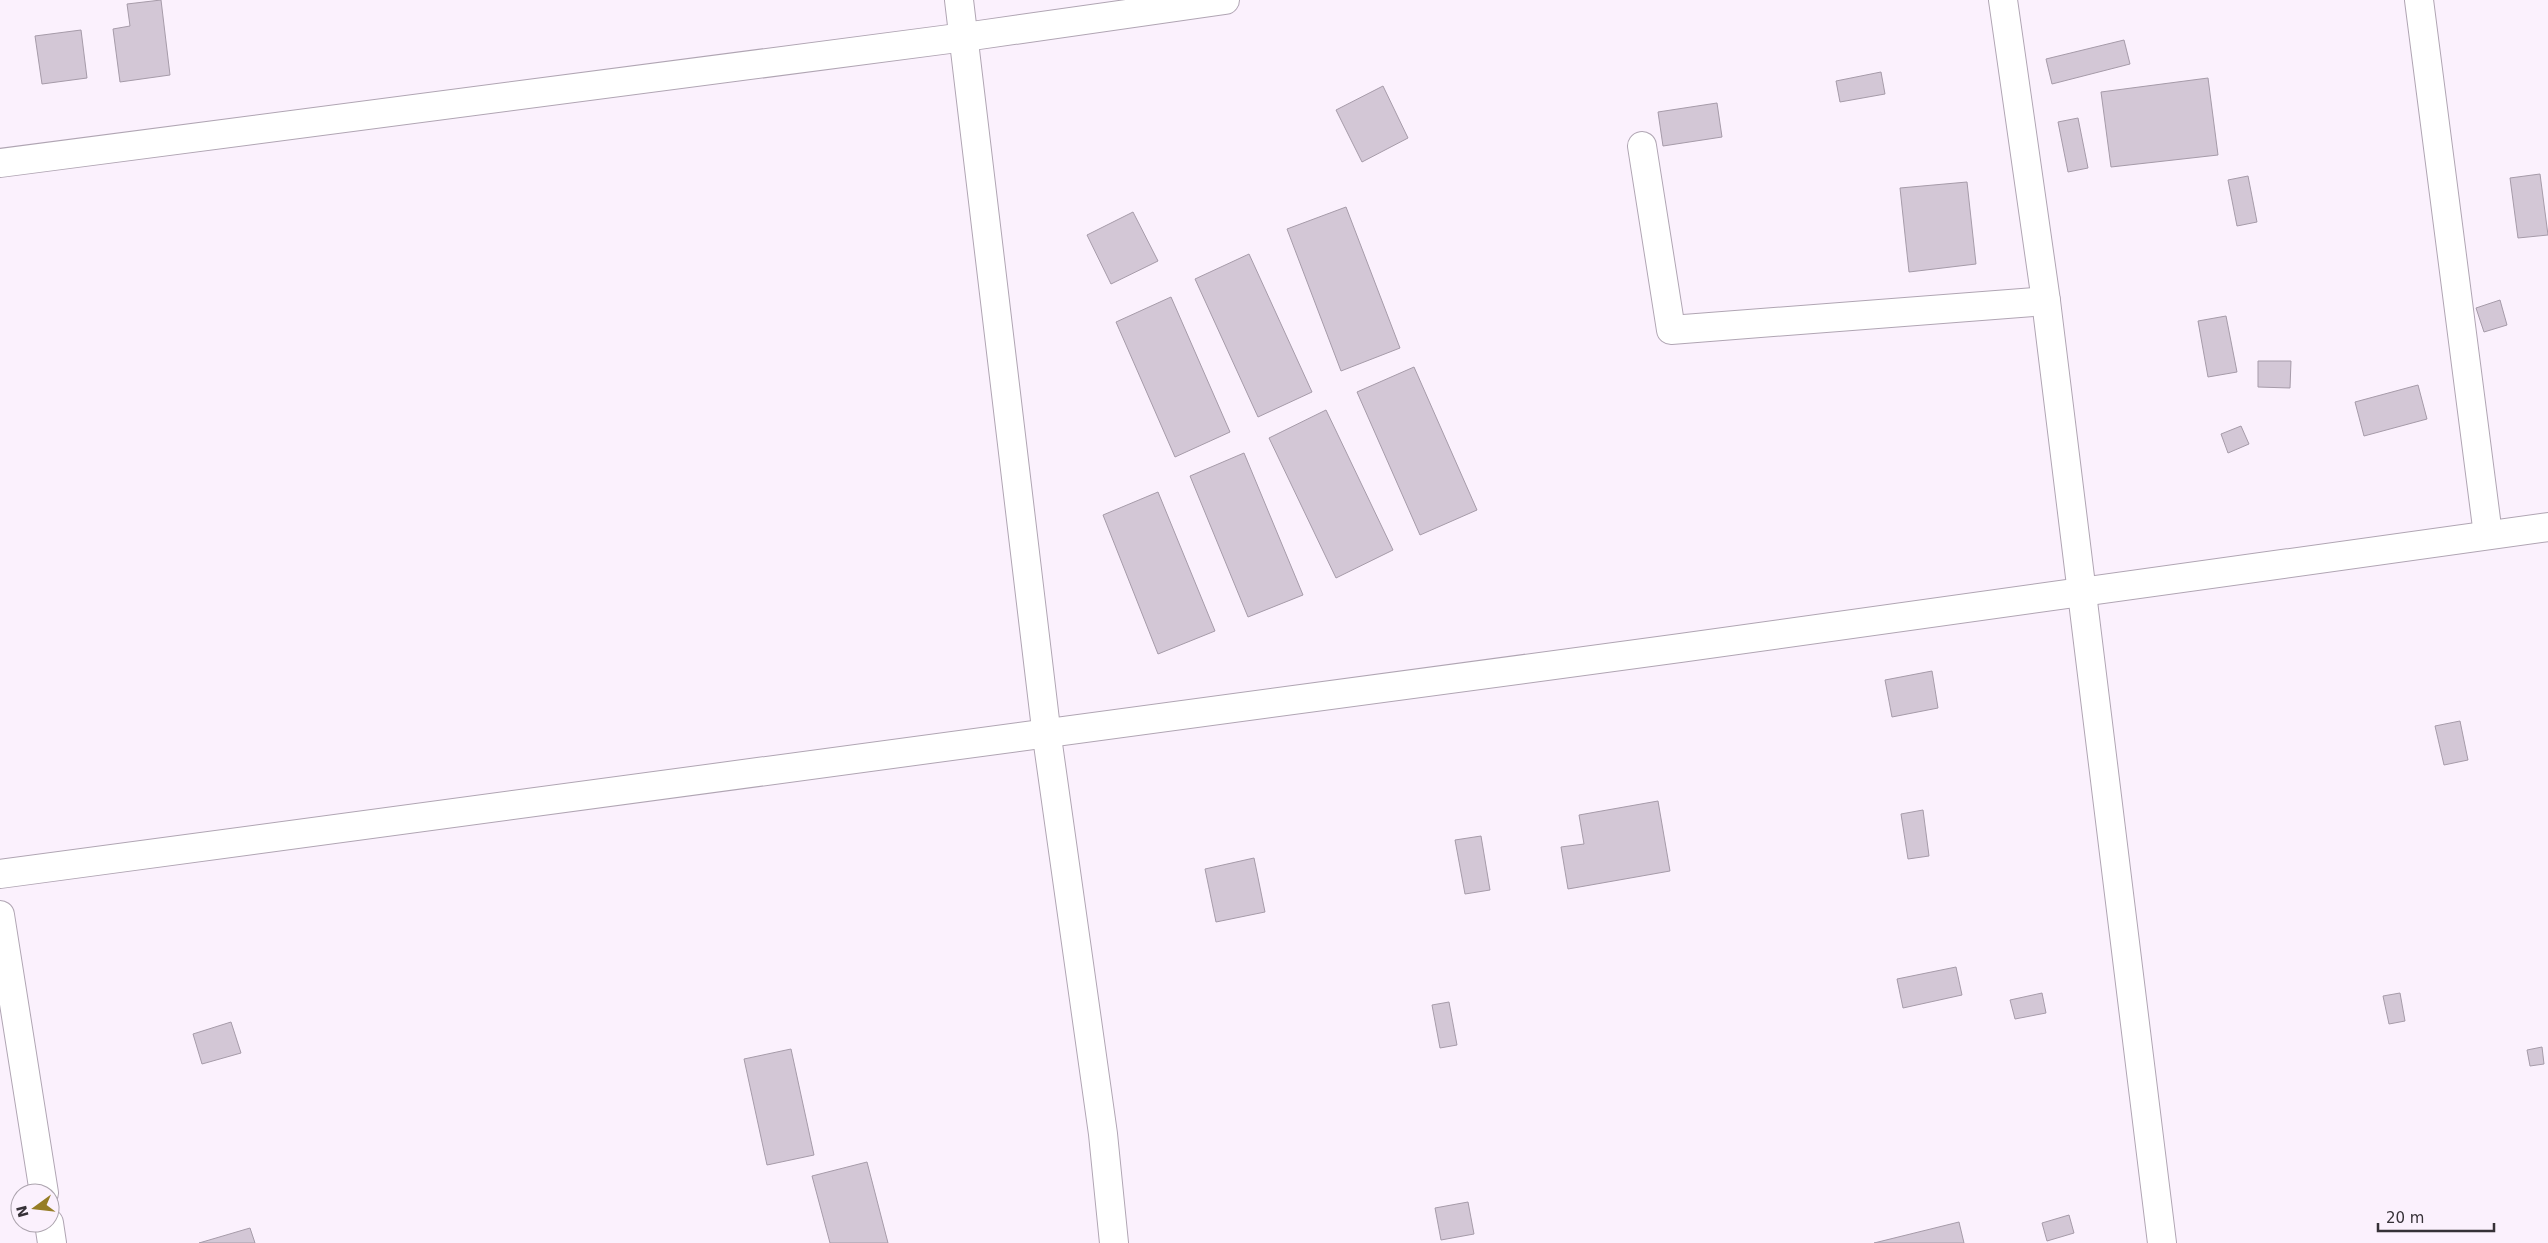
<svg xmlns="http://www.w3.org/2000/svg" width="2548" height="1243" viewBox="0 0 2548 1243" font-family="'DejaVu Sans',sans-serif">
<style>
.building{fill:#d3c7d6;stroke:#a69ba9}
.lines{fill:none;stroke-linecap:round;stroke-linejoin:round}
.minor-casing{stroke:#b0a5b3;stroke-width:30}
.minor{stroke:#fff;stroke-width:28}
</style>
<rect width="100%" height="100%" fill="#fbf1fd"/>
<g class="building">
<polygon points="161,0 170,75 120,82 113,29 130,26 127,4"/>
<polygon points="81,30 87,78 42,84 35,36"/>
<polygon points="2124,40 2130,64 2052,84 2046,59"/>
<polygon points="1881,72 1885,94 1840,102 1836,81"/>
<polygon points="2208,78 2218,155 2111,167 2101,92"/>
<polygon points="1383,86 1408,138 1362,162 1336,110"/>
<polygon points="1717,103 1722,137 1663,146 1658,112"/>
<polygon points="2078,118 2088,168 2068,172 2058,122"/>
<polygon points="2540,174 2548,235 2518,238 2510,178"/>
<polygon points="2248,176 2257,222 2237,226 2228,180"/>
<polygon points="1967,182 1976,264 1909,272 1900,188"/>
<polygon points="1346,207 1400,348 1341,371 1287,229"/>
<polygon points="1133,212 1158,261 1111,284 1087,235"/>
<polygon points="1249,254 1312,392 1258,417 1195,279"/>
<polygon points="1171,297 1230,432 1175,457 1116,322"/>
<polygon points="2500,300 2507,325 2484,332 2476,308"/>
<polygon points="2226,316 2237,372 2208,377 2198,321"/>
<polygon points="2258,361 2291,361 2290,388 2258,387"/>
<polygon points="1414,367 1477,510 1420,535 1357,392"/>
<polygon points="2418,385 2427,419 2364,436 2355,402"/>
<polygon points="1326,410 1393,550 1336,578 1269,438"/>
<polygon points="2241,426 2249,444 2228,453 2221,434"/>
<polygon points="1244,453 1303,595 1248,617 1190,476"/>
<polygon points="1158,492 1215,631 1158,654 1103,515"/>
<polygon points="1932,671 1938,708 1892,717 1885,680"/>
<polygon points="2460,721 2468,760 2444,765 2435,726"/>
<polygon points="1658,801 1670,871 1568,889 1561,847 1584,844 1579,815"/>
<polygon points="1923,810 1929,856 1908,859 1901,814"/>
<polygon points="1481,836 1490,890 1465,894 1455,840"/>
<polygon points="1254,858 1265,912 1216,922 1205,869"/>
<polygon points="1956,967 1962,995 1903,1008 1897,979"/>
<polygon points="2042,993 2046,1013 2015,1019 2010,1000"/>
<polygon points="2400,993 2405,1021 2389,1024 2383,996"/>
<polygon points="1449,1002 1457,1045 1440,1048 1432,1005"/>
<polygon points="231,1022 241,1053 202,1064 193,1034"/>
<polygon points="2542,1047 2544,1064 2530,1066 2527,1050"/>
<polygon points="791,1049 814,1155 767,1165 744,1059"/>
<polygon points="867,1162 888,1243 830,1243 812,1176"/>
<polygon points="1468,1202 1474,1234 1441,1240 1435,1208"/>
<polygon points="2069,1215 2074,1233 2047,1241 2042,1223"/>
<polygon points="1959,1222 1964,1243 1874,1243"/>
<polygon points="250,1228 255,1243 199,1243"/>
</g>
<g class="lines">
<g class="minor-casing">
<g id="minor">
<polyline points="959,0 1047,737 1103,1134 1114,1243"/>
<polyline points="2003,0 2046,301 2162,1243"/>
<polyline points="2419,0 2488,535"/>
<polyline points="1642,146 1671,330 2046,301"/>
<polyline points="0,163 965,37 1225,0"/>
<path d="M0,874C850,766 1699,645 2548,527"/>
<polyline points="0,915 44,1193"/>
<polyline points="49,1223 52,1243"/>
</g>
</g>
<use href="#minor" class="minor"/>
</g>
<g transform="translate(35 1208) rotate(255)"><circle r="24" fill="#fbf1fd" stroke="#aca4ae"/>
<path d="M0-4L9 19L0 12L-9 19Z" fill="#967d25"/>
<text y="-8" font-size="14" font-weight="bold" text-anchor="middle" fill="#363137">N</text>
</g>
<path d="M2378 1223v8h116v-8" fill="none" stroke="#363137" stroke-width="2.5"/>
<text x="2386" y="1223" font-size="15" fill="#363137" stroke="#fbf1fd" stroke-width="4" paint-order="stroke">20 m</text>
</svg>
